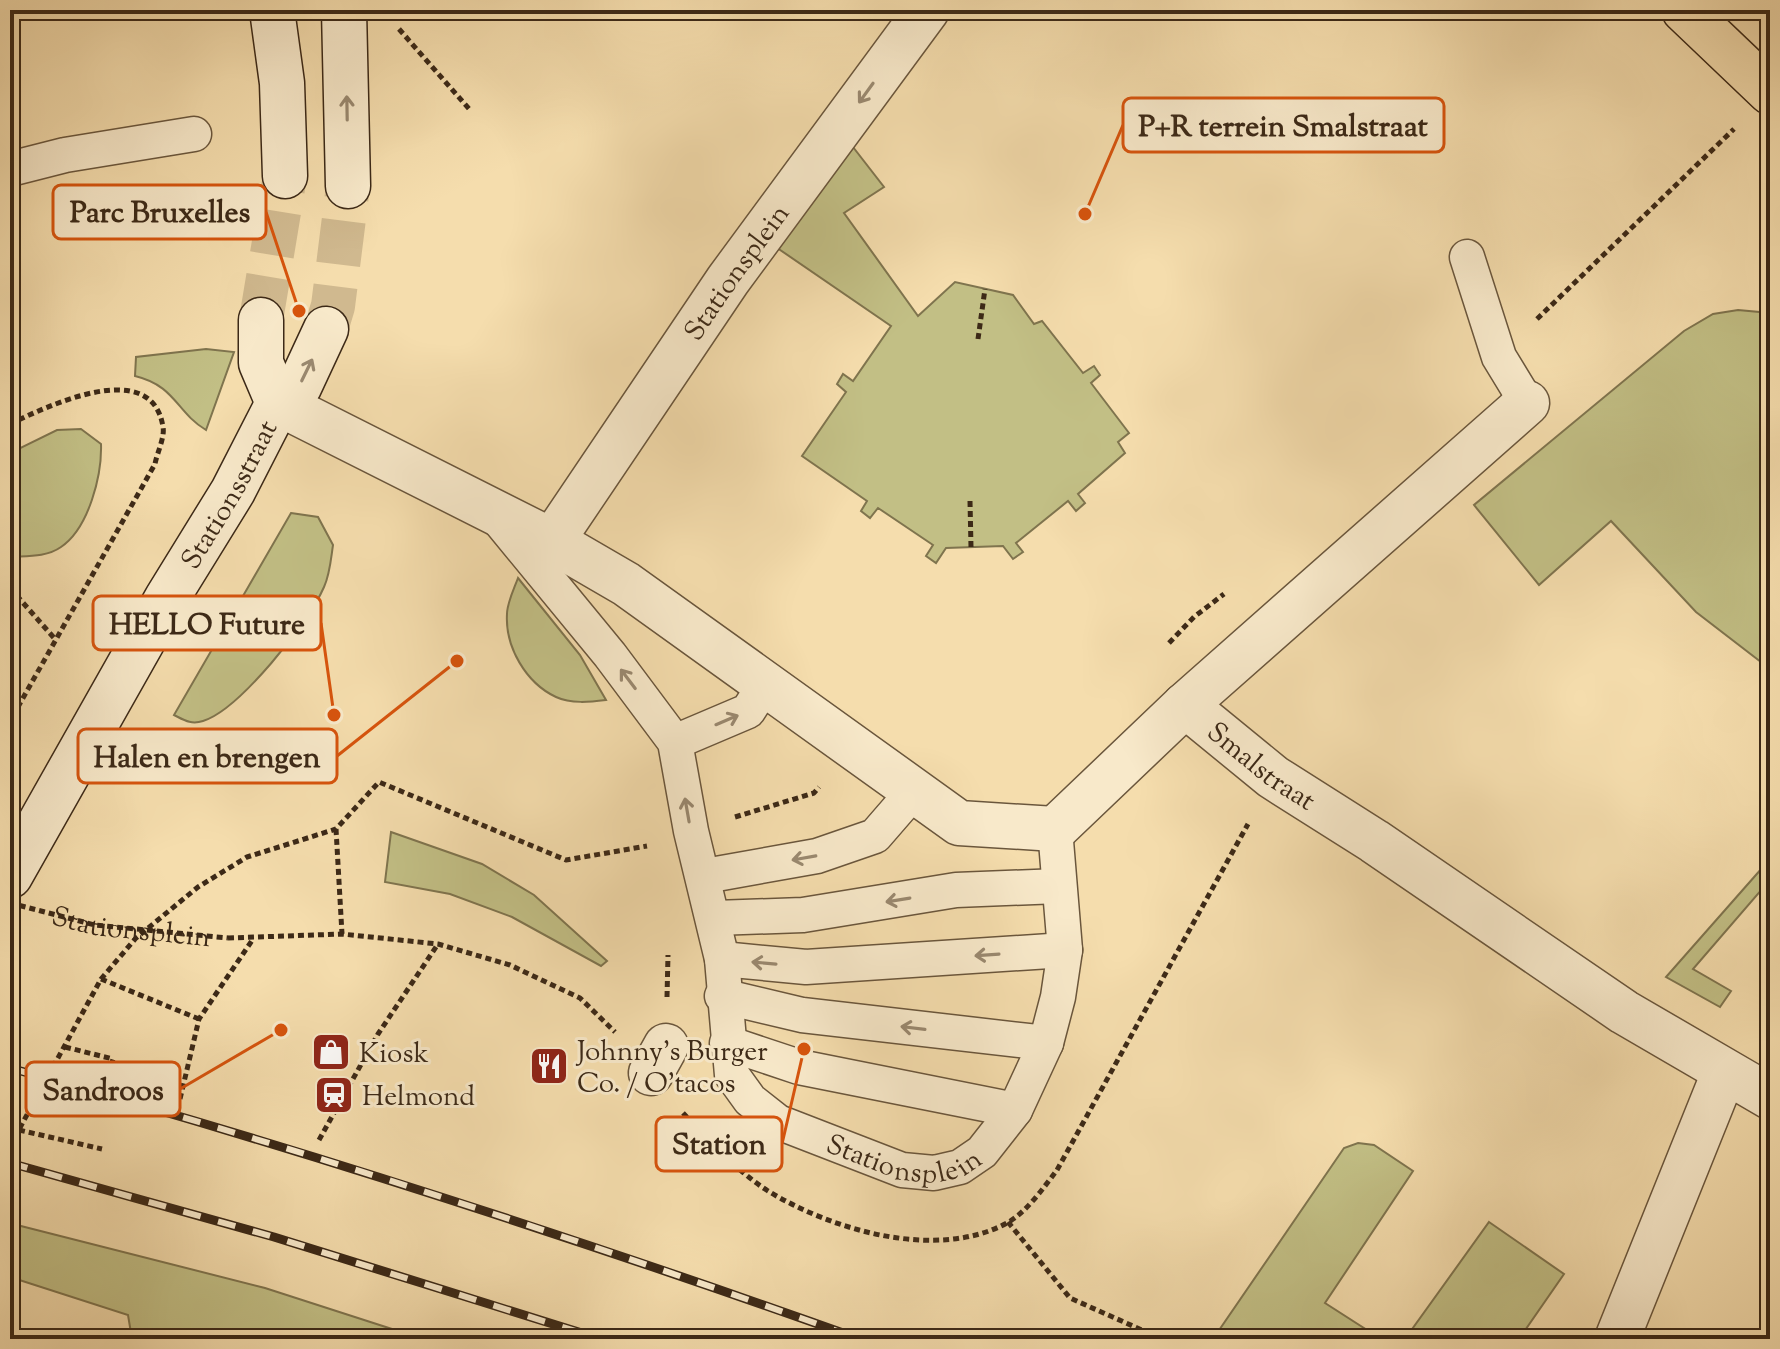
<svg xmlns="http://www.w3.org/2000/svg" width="1780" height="1349" viewBox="0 0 1780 1349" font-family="'Sorts Mill Goudy',serif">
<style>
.green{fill:#c2bf85;stroke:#7f744e;stroke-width:2}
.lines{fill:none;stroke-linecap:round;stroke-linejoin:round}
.secondary-tunnel{stroke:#d0b98f;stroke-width:44;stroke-dasharray:44 22;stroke-linecap:butt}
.lane-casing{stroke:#6a563c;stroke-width:37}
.street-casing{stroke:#6a563c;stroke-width:47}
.secondary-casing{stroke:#3c2917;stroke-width:47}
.primary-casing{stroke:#3c2917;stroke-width:47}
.path{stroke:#3c2917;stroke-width:5;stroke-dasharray:6 4;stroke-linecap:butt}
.lane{stroke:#f8e9ca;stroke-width:34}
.street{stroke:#f8e9ca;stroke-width:44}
.secondary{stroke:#f8e9ca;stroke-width:44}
.primary{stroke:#f5ddad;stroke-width:44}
.rail-casing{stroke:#3c2917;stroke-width:9}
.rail{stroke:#f8e9ca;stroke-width:6;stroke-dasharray:18;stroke-linecap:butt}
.path-bridge{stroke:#3c2917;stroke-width:5;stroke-dasharray:6 4;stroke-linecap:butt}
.oneway{stroke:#9a8970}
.labels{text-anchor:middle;stroke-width:6;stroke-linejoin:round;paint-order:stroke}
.street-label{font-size:28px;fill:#3c2917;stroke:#f8e9ca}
.poi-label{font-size:28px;fill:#3c2917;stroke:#f8e9ca;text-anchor:start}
.leader{fill:none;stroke:#d7540d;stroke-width:3}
.callout-dot{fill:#d7540d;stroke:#f8e9ca;stroke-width:3}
.callout{fill:#f8e9ca;stroke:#d7540d;stroke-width:3}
.callout-label{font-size:30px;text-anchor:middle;font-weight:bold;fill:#3c2917}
</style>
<rect width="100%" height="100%" fill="#f5ddad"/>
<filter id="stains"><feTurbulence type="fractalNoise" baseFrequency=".0025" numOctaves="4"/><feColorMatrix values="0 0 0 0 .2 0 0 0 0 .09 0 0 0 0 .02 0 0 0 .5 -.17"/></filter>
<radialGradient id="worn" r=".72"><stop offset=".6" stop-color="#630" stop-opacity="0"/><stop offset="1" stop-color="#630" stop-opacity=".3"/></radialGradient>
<g class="green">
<polygon points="846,138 884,187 844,213 918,316 955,282 1013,295 1034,324 1042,321 1083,373 1094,366 1100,375 1091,383 1129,433 1118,442 1125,453 1078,494 1085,503 1076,511 1068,501 1016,543 1023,552 1013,559 1003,546 946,548 936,563 926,556 933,545 878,508 870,518 861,511 867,501 802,456 846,392 837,384 843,374 853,381 891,326 770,243"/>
<polygon points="1738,310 1770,313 1770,669 1696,612 1611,521 1539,585 1474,505 1684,331 1713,314"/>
<path d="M206,349L234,352L206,430C176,412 176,386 135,376L136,357Z"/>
<path d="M81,429L101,444C102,475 89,528 61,547C47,557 28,556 12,557L10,453L57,430Z"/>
<path d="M291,513L318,517L333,545C331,558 330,574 324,587C309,622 239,710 203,721C191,725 184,720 174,715Z"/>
<path d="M518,578L580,655L606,700C590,702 571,704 556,697C526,683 505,647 507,614C507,603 514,589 518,578Z"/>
<polygon points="391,832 482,864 534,895 607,961 601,966 512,917 450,894 385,882"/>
<polygon points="1770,859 1770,880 1693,969 1731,991 1720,1007 1666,977"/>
<polygon points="1358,1143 1374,1145 1413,1171 1325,1303 1381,1339 1213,1339 1344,1148"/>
<polygon points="1489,1222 1564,1274 1519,1339 1405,1339"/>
<polygon points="13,1224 265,1288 423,1339 132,1339 128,1315 10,1277"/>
</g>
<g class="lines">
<g class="secondary-tunnel">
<polyline points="261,320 285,176"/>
<polyline points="326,329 333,306 348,186"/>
</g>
<g class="lane-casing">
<g id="lane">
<polyline points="10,169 65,155 194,134"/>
<polyline points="1467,257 1499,357 1527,403"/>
<path id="s1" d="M499,520L610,655L675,742L691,831L722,959L732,1075L750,1100L778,1122L902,1170L934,1173L960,1167L982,1152L1015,1110L1046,1043L1058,997L1065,950L1055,829"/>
<polyline points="675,742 748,711 766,683"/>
<polyline points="705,876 817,856 875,836 914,791"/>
<polyline points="715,918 803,915 956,890 1059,886"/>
<polyline points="722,959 806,967 1065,950"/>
<polyline points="722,996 802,1015 1046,1043"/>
<polyline points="727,1043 799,1067 1015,1110"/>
</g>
</g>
<g class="street-casing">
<g id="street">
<polyline points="278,403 552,541 626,584 959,823 1055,829 1185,705 1527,403"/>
<path id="s2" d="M552,541L728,280L927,10"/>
<path id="s3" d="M1185,705L1273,777L1374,841L1624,1012L1770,1097"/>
<polyline points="651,1073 666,1046"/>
<polyline points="1617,1339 1724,1073"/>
</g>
</g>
<g class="secondary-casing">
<g id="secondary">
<polyline points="272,10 282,83 285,176"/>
<polyline points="344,10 348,186"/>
<polyline points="261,320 261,363 278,403"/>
<path id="s4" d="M10,876L167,598L233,491L278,403L299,387L326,329"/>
</g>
</g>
<g class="primary-casing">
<polyline id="primary" points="1684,10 1770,92"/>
</g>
<g class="path">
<polyline points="399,29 470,110"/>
<polyline points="1537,319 1734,129"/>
<polyline points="978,339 985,289"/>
<path d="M10,424C46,407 152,355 163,427C165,437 157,453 155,464L10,721"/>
<polyline points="970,501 971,547"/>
<polyline points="10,588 55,639"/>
<polyline points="1169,643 1194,617 1224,594"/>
<polyline points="735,817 814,793 819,787"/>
<polyline points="336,829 342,934"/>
<polyline points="228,938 342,934 438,944 510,965 580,998 615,1032"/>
<polyline points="101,979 199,1019"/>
<polyline points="667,997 668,955"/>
<polyline points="65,1047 113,1059 108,1078"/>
<polyline points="180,1099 199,1019 253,939"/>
<path d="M683,1113C708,1140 737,1171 768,1191C832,1230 936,1261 1007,1223C1027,1212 1044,1187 1057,1170L1248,824"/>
<polyline points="19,1130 102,1149"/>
<polyline points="319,1140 378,1034 438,944"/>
<polyline points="10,1146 101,979 136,938 198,887 247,857 336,829 379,782 566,860 647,846"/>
<polyline points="1008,1222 1070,1298 1162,1339"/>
<polyline points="10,1276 10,1277"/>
</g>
<use href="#lane" class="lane"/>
<use href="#street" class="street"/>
<use href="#secondary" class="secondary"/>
<use href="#primary" class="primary"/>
<g class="rail-casing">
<g id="rail">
<path d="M10,1068C297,1147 579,1239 860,1339"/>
<polyline points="10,1163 274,1237 601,1339"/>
</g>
</g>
<use href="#rail" class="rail"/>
<path class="path-bridge" id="s5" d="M10,903L95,925L228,938"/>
</g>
<defs><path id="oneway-shaft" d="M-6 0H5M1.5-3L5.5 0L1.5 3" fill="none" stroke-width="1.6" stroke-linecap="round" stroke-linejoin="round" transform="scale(2)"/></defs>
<g class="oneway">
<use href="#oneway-shaft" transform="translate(866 93) rotate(126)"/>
<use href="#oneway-shaft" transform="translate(347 108) rotate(-91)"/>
<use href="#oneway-shaft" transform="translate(307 370) rotate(-64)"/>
<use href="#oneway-shaft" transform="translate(628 679) rotate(-127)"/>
<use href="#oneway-shaft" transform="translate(727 720) rotate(-23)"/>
<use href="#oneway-shaft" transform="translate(687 810) rotate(-100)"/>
<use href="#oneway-shaft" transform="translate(804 858) rotate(170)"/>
<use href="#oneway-shaft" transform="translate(898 900) rotate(171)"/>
<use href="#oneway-shaft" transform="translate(987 955) rotate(176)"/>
<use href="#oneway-shaft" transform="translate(764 963) rotate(-175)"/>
<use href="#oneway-shaft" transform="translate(913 1028) rotate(-173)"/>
</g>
<defs>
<g id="shop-square" transform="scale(2)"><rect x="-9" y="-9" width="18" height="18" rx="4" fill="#8f2418" stroke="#f8e9ca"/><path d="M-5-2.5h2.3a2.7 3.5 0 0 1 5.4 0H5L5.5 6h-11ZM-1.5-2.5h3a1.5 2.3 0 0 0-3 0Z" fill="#fff"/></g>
<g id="restaurant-square" transform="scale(2)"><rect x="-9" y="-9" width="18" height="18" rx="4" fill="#8f2418" stroke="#f8e9ca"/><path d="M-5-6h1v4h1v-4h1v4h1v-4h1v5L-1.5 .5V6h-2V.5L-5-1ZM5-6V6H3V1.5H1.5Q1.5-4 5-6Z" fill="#fff"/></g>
<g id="station-square" transform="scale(2)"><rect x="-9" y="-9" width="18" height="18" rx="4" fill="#8f2418" stroke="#f8e9ca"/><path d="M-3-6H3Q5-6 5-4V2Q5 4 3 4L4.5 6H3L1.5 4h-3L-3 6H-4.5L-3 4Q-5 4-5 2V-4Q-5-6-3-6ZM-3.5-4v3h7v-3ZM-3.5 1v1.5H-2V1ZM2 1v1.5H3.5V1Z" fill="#fff"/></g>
</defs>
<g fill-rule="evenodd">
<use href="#shop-square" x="331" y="1052"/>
<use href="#restaurant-square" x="549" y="1066"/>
<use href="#station-square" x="334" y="1095"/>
</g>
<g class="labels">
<g class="street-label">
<text dy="10" stroke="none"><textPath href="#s2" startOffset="326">Stationsplein</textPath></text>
<text dy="10" stroke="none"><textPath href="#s4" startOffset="440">Stationsstraat</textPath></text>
<text dy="10" stroke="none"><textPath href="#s3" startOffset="98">Smalstraat</textPath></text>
<text dy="10" stroke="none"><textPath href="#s5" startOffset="124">Stationsplein</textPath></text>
<text dy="10" stroke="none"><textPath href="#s1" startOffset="822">Stationsplein</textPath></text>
</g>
<g class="poi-label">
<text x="577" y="1060">Johnny's Burger<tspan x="577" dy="32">Co. / O'tacos</tspan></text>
<text x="359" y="1062">Kiosk</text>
<text x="362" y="1105">Helmond</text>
</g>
</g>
<path class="leader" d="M1085 214L1123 125M299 311L266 212M334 715L321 623M457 661L337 756M281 1030L180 1089M804 1049L782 1144"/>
<g class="callout-dot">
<circle cx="1085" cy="214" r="8"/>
<circle cx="299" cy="311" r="8"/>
<circle cx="334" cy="715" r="8"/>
<circle cx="457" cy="661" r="8"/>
<circle cx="281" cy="1030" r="8"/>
<circle cx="804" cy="1049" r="8"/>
</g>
<g class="callout">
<rect x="1123" y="98" width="321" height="54" rx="8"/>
<rect x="53" y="185" width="213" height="54" rx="8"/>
<rect x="93" y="596" width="228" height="54" rx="8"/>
<rect x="78" y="729" width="259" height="54" rx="8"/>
<rect x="26" y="1062" width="154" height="54" rx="8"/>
<rect x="656" y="1117" width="126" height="54" rx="8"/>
</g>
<g class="callout-label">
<text x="1283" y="136">P+R terrein Smalstraat</text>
<text x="160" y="222">Parc Bruxelles</text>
<text x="207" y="634">HELLO Future</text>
<text x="207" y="767">Halen en brengen</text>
<text x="103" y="1100">Sandroos</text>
<text x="719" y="1154">Station</text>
</g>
<rect width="1780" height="1349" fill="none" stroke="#f5ddad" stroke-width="40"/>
<rect x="12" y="12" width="1756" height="1325" fill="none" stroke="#3c2917" stroke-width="4"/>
<rect x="20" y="20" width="1740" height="1309" fill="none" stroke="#3c2917" stroke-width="2"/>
<rect width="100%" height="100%" filter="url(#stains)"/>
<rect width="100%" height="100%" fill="url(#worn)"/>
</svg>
